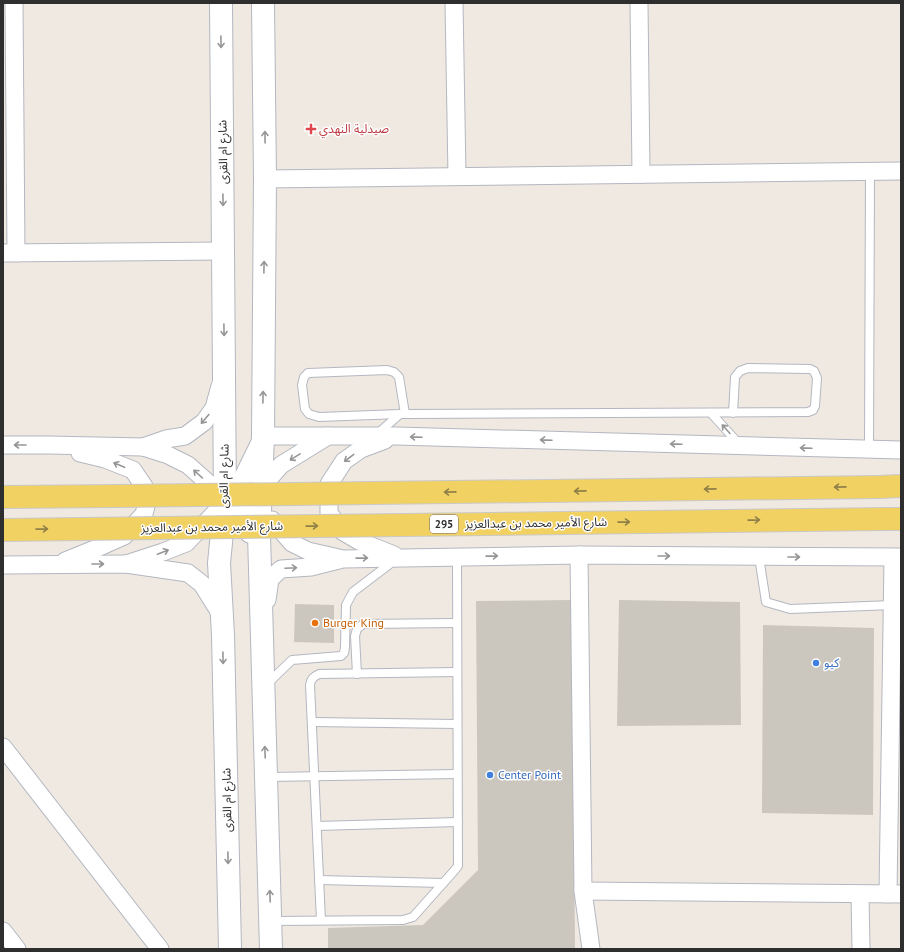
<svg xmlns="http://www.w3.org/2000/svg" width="904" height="952" viewBox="0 0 904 952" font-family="'PT Sans','Noto Sans Arabic',sans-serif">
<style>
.building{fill:#cbc7bf}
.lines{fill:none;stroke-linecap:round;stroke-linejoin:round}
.service-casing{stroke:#b4b7c1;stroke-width:10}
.minor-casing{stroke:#b4b7c1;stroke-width:19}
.secondary-casing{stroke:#b4b7c1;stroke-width:24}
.primary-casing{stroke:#c9c9c9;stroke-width:24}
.service{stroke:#fff;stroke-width:8}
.minor{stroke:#fff;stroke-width:17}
.secondary{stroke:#fff;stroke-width:22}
.primary{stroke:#f2d163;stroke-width:22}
.primary-bridge-casing{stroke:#c9c9c9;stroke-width:24;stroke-linecap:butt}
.primary-bridge{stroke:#f2d163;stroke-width:22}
.oneway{stroke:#969696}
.oneway2{stroke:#908048}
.health-dot{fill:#e0444e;stroke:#fff;stroke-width:1.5}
.food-dot{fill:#e8710a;stroke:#fff;stroke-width:1.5}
.shop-dot{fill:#3f7fe0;stroke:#fff;stroke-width:1.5}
.labels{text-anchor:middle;stroke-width:3;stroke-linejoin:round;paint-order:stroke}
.shield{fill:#fff;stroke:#6d6d6d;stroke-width:1}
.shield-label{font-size:11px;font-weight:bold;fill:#2e2e2e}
.health-label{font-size:12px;fill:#be3a42;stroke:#fff;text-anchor:start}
.street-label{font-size:12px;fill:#2e2e2e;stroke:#fff}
.food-label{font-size:12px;fill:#c56008;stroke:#fff;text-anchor:start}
.shop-label{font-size:12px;fill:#366cbe;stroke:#fff;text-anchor:start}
</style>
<rect width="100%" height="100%" fill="#efe9e1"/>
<g class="building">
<polygon points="572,600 575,949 328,949 328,928 423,925 478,870 476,601"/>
<polygon points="619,600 740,602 741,725 617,726"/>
<polygon points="295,604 334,605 334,643 294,642"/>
<polygon points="763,625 874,628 873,815 762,813"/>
</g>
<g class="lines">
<g class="service-casing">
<g id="service">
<polyline points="711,413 739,444"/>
<polyline points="405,414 399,377 394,372 387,370 308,373 304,377 302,385 305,409 309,414 319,417 400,414 405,414 808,412 813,410 815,406 817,378 814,371 810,369 748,368 740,371 735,377 733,413"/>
<polyline points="376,435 400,414"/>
<polyline points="869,450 870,172"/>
<polyline points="759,557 766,602 790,609 892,605"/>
<polyline points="357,674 355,636 357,629 363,624 457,623"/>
<polyline points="267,684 292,660 341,656 344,653 345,647 346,605 353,592 395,560"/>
<polyline points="312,722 457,724"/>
<polyline points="267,777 457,774"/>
<polyline points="317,826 458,822"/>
<polyline points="319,880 443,883"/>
<path d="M321,920L310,685C311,679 313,677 319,674L457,672"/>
<polyline points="271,921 403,920 413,917 454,871 458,866 457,557"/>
</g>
</g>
<g class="minor-casing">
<g id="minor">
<polyline points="14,3 16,253"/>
<polyline points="454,3 457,176"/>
<polyline points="639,3 641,174"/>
<polyline points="265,179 901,171"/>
<polyline points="3,253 223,251"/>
<polyline points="385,440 361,449 344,461 329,484 329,513 342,531 359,541 394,555"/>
<polyline points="3,445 49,445 143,447 168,455 188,465 216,490 249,534"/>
<polyline points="143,447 166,439 185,436 204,422 214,408 220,386"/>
<polyline points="272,520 292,543 308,551 343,559 579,555 901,557"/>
<polyline points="234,527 240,512 281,465 328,436"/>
<polyline points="579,555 583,891 591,949"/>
<polyline points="65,561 97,548 124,536 144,514 148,498 145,488 133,470 105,459 80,453"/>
<polyline points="126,564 163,552 186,543 236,491 263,436 397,436 901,450"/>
<polyline points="3,565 126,564 188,573 202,584 220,613 221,617"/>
<polyline points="267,600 270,579 281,569 311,567 339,560"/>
<polyline points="3,747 160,949"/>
<polyline points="583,891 901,894"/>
<polyline points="860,894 861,949"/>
<polyline points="888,894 893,558"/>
<polyline points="3,931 17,949"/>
</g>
</g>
<g class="secondary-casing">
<g id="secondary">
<polyline points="221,3 225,502 219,563 223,635 230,949"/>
<polyline points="263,3 265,179 263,436 259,535 271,949"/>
</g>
</g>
<g class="primary-casing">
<g id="primary">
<polyline points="879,487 901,486"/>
<polyline points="886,519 901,519"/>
</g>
</g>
<use href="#service" class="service"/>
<use href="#minor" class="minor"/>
<use href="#secondary" class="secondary"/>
<use href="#primary" class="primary"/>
<g class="primary-bridge-casing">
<g id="primary-bridge">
<polyline points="3,497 118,496 879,487"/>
<polyline points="3,530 886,519"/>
</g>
</g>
<use href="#primary-bridge" class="primary-bridge"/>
</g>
<defs><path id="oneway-shaft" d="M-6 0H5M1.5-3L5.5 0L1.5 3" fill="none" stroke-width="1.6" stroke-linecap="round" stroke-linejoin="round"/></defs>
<g class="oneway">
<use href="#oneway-shaft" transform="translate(221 42) rotate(89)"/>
<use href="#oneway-shaft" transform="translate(265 137) rotate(-91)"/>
<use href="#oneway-shaft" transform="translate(223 200) rotate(89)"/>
<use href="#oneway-shaft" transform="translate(264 267) rotate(-89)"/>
<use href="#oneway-shaft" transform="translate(224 330) rotate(89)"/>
<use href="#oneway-shaft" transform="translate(263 397) rotate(-89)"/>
<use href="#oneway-shaft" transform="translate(205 419) rotate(130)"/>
<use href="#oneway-shaft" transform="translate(726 429) rotate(-132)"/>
<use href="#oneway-shaft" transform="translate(416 437) rotate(-178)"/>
<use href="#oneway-shaft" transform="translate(546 440) rotate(-178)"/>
<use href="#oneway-shaft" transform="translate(676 444) rotate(-178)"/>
<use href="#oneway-shaft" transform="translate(20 445) rotate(180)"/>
<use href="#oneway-shaft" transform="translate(806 448) rotate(-178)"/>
<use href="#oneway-shaft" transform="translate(295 457) rotate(148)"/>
<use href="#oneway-shaft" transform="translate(349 458) rotate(143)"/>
<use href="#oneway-shaft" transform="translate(119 465) rotate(-157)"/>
<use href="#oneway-shaft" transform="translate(198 474) rotate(-138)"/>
<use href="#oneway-shaft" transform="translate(163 552) rotate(-21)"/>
<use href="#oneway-shaft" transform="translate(492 556) rotate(-1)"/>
<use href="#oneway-shaft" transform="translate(664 556)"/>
<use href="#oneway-shaft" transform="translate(794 557)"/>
<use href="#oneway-shaft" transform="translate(362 558) rotate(-1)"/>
<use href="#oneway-shaft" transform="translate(98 564)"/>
<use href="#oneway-shaft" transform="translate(291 568) rotate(-3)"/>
<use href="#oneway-shaft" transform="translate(223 658) rotate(89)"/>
<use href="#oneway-shaft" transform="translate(265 752) rotate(-92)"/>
<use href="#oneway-shaft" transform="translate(228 858) rotate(89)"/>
<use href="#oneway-shaft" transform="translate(270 896) rotate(-92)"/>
</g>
<g class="oneway2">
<use href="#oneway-shaft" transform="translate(840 487) rotate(179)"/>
<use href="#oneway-shaft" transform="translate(710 489) rotate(179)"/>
<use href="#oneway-shaft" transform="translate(580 491) rotate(179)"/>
<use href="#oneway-shaft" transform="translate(450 492) rotate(179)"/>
<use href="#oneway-shaft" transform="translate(754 520) rotate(-1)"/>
<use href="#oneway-shaft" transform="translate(624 522) rotate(-1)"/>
<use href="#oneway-shaft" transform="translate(312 526) rotate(-1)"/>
<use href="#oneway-shaft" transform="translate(42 529) rotate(-1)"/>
</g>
<path class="health-dot" d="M309 123h4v4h4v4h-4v4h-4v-4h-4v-4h4z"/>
<circle class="food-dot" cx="315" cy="623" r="4"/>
<g class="shop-dot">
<circle cx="816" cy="663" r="4"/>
<circle cx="490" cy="775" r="4"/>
</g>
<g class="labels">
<rect class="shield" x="430" y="515" width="28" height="18" rx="3"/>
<g class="shield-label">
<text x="444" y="528">295</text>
</g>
<g class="health-label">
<text x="319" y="133">صيدلية النهدي</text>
</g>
<g class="street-label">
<text transform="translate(223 152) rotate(-91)" y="4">شارع ام القرى</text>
<text transform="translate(224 476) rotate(-89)" y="4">شارع ام القرى</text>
<text transform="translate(536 523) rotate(-1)" y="4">شارع الأمير محمد بن عبدالعزيز</text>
<text transform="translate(212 527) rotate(-1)" y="4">شارع الأمير محمد بن عبدالعزيز</text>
<text transform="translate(227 800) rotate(-91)" y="4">شارع ام القرى</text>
</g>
<g class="food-label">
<text x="323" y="627">Burger King</text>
</g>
<g class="shop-label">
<text x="824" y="667">كيو</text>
<text x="498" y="779">Center Point</text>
</g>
</g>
<rect width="904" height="952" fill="none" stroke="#2e2e2e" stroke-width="8"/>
</svg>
